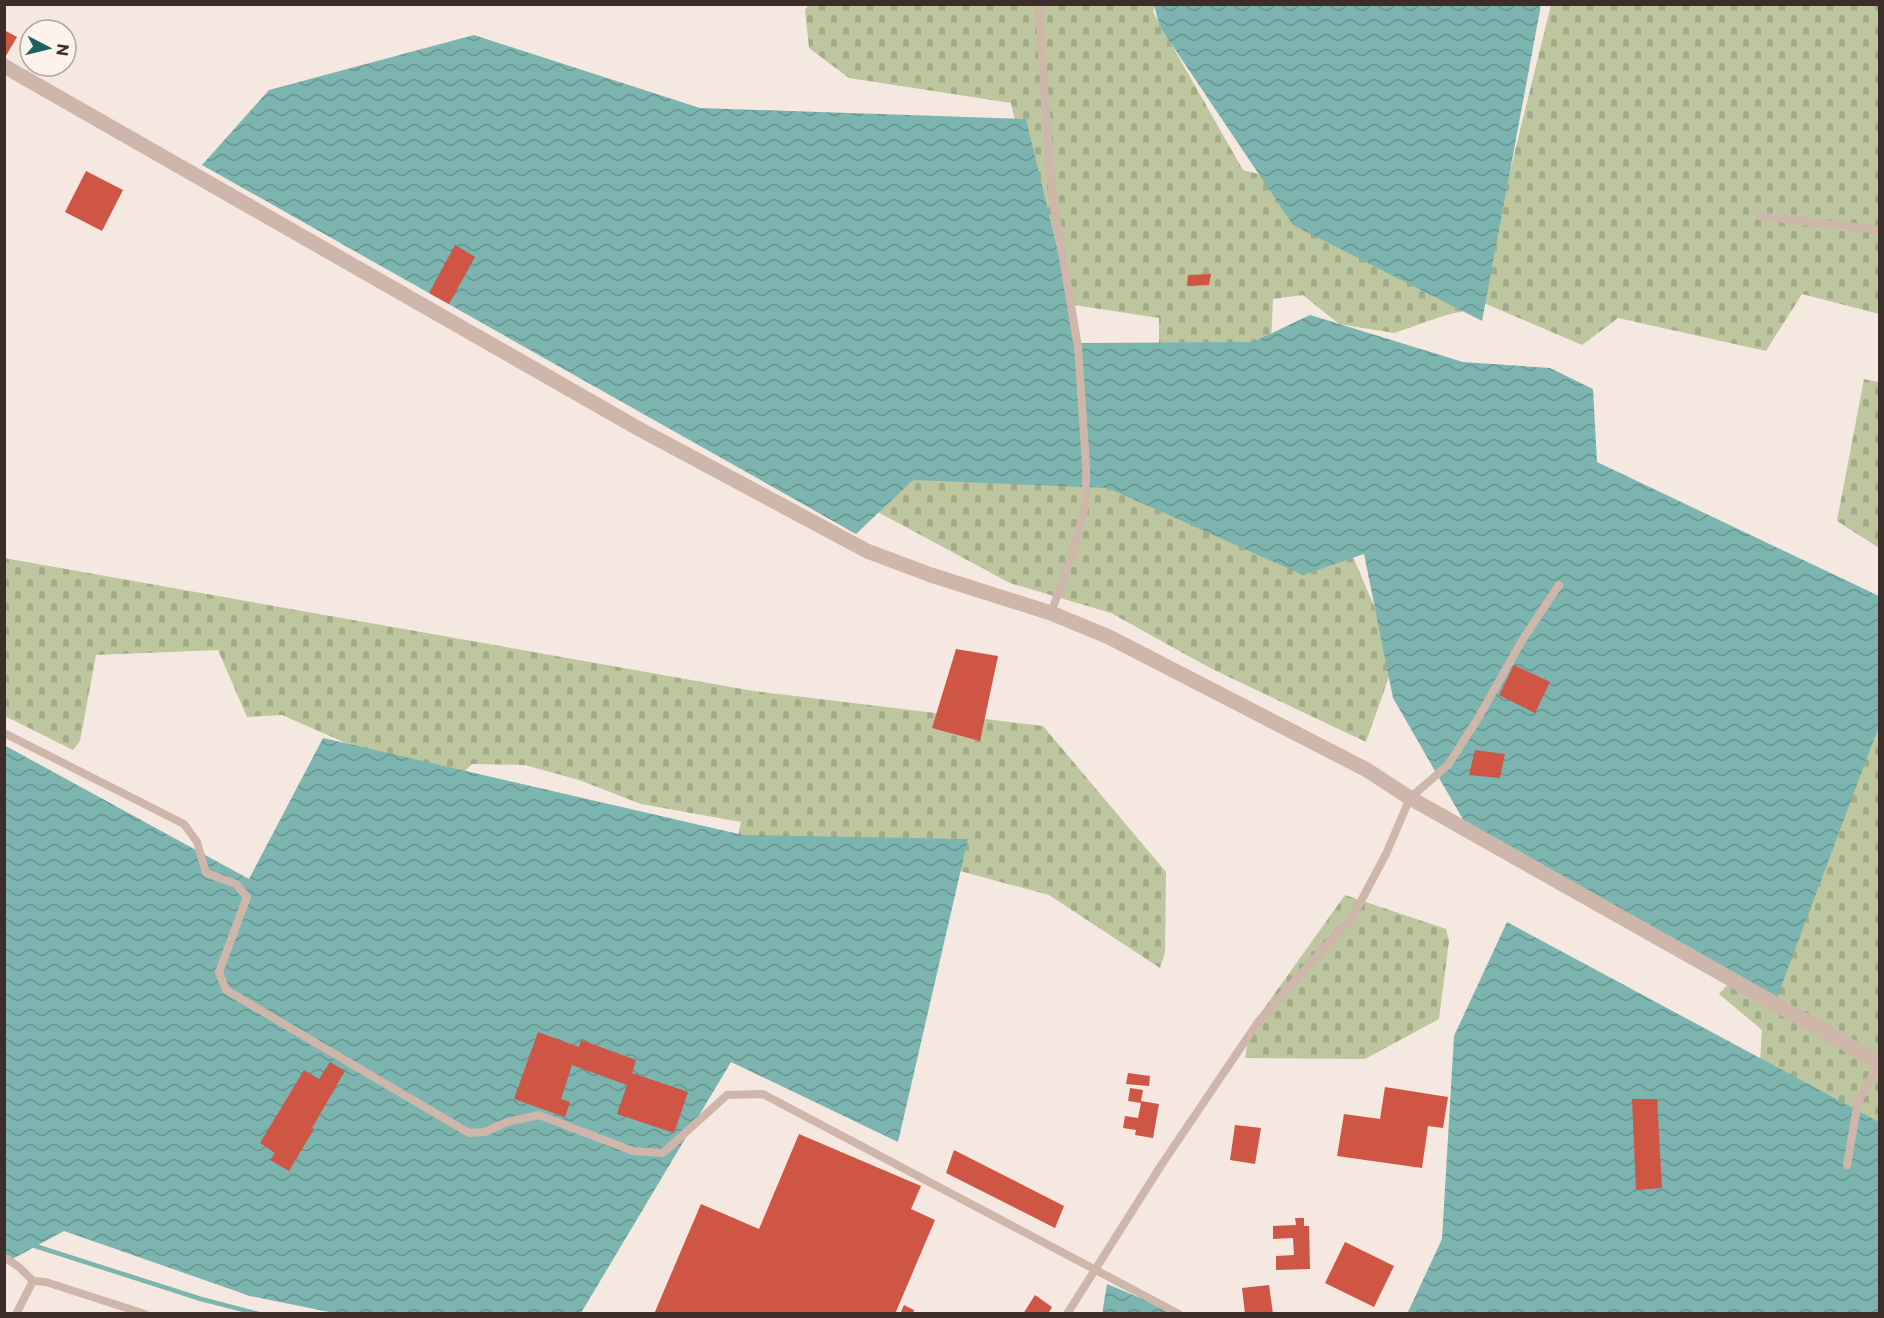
<svg xmlns="http://www.w3.org/2000/svg" width="1884" height="1318" viewBox="0 0 1884 1318" font-family="Commissioner,sans-serif">
<style>
.cemetery{fill:url(#cemetery-stones)}
.water{fill:url(#water-waves)}
.lines{fill:none;stroke-linecap:round;stroke-linejoin:round}
.stream{stroke:#7cb5b0;stroke-width:4.5}
.building{fill:#cf5544}
.service{stroke:#cfb6aa;stroke-width:8}
.tertiary{stroke:#cfb6aa;stroke-width:15}
</style>
<defs>
<pattern id="cemetery-stones" width="16" height="16" patternUnits="userSpaceOnUse" patternTransform="scale(1.5)"><rect width="16" height="16" fill="#bdc69e"/><path d="M2 7V4a2 2 0 0 1 4 0v3zM10 15v-3a2 2 0 0 1 4 0v3z" fill="#a3aa88"/></pattern>
<pattern id="water-waves" width="16" height="10" patternUnits="userSpaceOnUse" patternTransform="scale(1.5)"><rect width="16" height="10" fill="#7cb5b0"/><path d="M0 5q4-4 8 0t8 0" fill="none" stroke="#67948f"/></pattern>
</defs>
<rect width="100%" height="100%" fill="#f5e8e0"/>
<g class="cemetery">
<polygon points="809,4 1155,5 1153,12 1243,170 1408,213 1490,252 1551,5 1879,5 1879,314 1802,294 1766,351 1618,318 1582,345 1479,301 1478,308 1446,315 1394,333 1339,324 1303,295 1273,299 1264,491 1347,543 1396,657 1366,742 1210,668 1111,613 1010,583 848,496 951,454 1159,444 1159,318 1054,302 1011,103 849,78 809,48 805,10"/>
<polygon points="1864,379 1879,382 1879,548 1837,521"/>
<polygon points="4,558 753,691 1043,726 1166,872 1165,952 1160,968 1049,895 912,858 731,868 741,822 641,804 579,780 525,765 472,764 448,788 282,715 247,717 218,650 96,655 80,741 73,750 5,716"/>
<polygon points="1879,633 1879,1247 1750,1216 1762,1030 1719,994 1747,963"/>
<polygon points="1345,895 1446,929 1449,941 1439,1019 1365,1059 1245,1058 1250,1028"/>
</g>
<g class="water">
<polygon points="1154,5 1541,5 1482,321 1293,225 1160,27"/>
<polygon points="474,35 700,108 1026,119 1080,343 1253,342 1310,315 1463,362 1550,368 1593,389 1597,462 1879,596 1879,726 1775,1003 1465,823 1393,698 1364,554 1303,575 1108,488 913,480 856,534 202,165 269,90"/>
<polygon points="323,738 743,835 968,839 898,1142 731,1062 581,1313 334,1313 250,1296 64,1231 5,1263 4,745 249,879"/>
<polygon points="1507,922 1879,1122 1879,1313 1407,1314 1442,1239 1454,1036"/>
<polygon points="1107,1284 1176,1313 1102,1314"/>
</g>
<g class="lines">
<polyline class="stream" points="32,1245 201,1299 259,1314"/>
</g>
<g class="building">
<polygon points="4,30 17,37 4,59"/>
<polygon points="86,171 123,190 102,231 65,212"/>
<polygon points="455,245 475,257 449,304 429,293"/>
<polygon points="1211,274 1209,285 1187,286 1188,275"/>
<polygon points="956,649 998,656 980,741 932,728"/>
<polygon points="1514,665 1550,682 1535,713 1499,695"/>
<polygon points="1475,750 1505,754 1500,778 1469,775"/>
<polygon points="538,1032 579,1047 581,1040 636,1060 632,1073 688,1092 674,1133 617,1114 627,1085 572,1065 561,1099 570,1102 565,1117 514,1099"/>
<polygon points="330,1062 345,1071 312,1128 314,1129 289,1171 270,1160 275,1153 260,1143 304,1070 319,1079"/>
<polygon points="1128,1073 1150,1076 1149,1086 1126,1084"/>
<polygon points="1385,1087 1448,1097 1443,1128 1428,1126 1422,1168 1337,1156 1344,1114 1380,1119"/>
<polygon points="1130,1088 1143,1090 1141,1101 1159,1104 1153,1138 1135,1135 1136,1130 1123,1128 1125,1116 1138,1118 1141,1103 1128,1101"/>
<polygon points="1632,1099 1657,1099 1662,1188 1636,1190"/>
<polygon points="1235,1125 1261,1128 1255,1164 1230,1160"/>
<polygon points="799,1134 921,1186 911,1209 935,1220 895,1314 654,1314 701,1204 759,1229"/>
<polygon points="954,1150 1064,1206 1055,1228 946,1173"/>
<polygon points="1295,1218 1304,1218 1304,1226 1309,1226 1310,1269 1276,1270 1276,1256 1294,1255 1293,1238 1273,1239 1273,1226 1296,1225"/>
<polygon points="1345,1242 1394,1266 1374,1307 1325,1283"/>
<polygon points="1269,1285 1273,1314 1245,1314 1242,1288"/>
<polygon points="1035,1295 1052,1307 1048,1314 1023,1314"/>
<polygon points="904,1305 914,1310 913,1314 900,1314"/>
</g>
<g class="lines">
<g class="service">
<polyline points="1039,4 1046,116 1053,199 1078,347 1086,465 1086,502 1073,552 1051,613"/>
<polyline points="1759,216 1880,230"/>
<polyline points="4,733 184,824 197,842 206,873 236,884 247,897 219,972 226,990 469,1133 485,1132 507,1122 539,1115 633,1151 663,1153 727,1095 763,1094 1179,1314"/>
<polyline points="1847,1165 1858,1102 1880,1061"/>
<polyline points="4,1257 19,1267 33,1281"/>
<polyline points="16,1314 33,1281 46,1282 145,1314"/>
<polyline points="1067,1314 1162,1164 1258,1022 1353,916 1386,854 1410,798 1448,765 1477,720 1523,639 1559,585"/>
</g>
<polyline class="tertiary" points="4,66 641,430 867,551 931,575 1051,613 1109,637 1367,770 1410,798 1880,1063"/>
</g>
<rect width="1884" height="1318" fill="none" stroke="#3c2d2a" stroke-width="12"/>
<g transform="translate(48 48) rotate(97)"><circle r="28" fill="#fcf3ed" stroke="#afa49f" stroke-width="1.5"/>
<path d="M0-4.5L10 22L0 15L-10 22Z" fill="#1b615e"/>
<text y="-9" font-size="16" font-weight="bold" text-anchor="middle" fill="#3c2d2a">N</text>
</g>
</svg>
